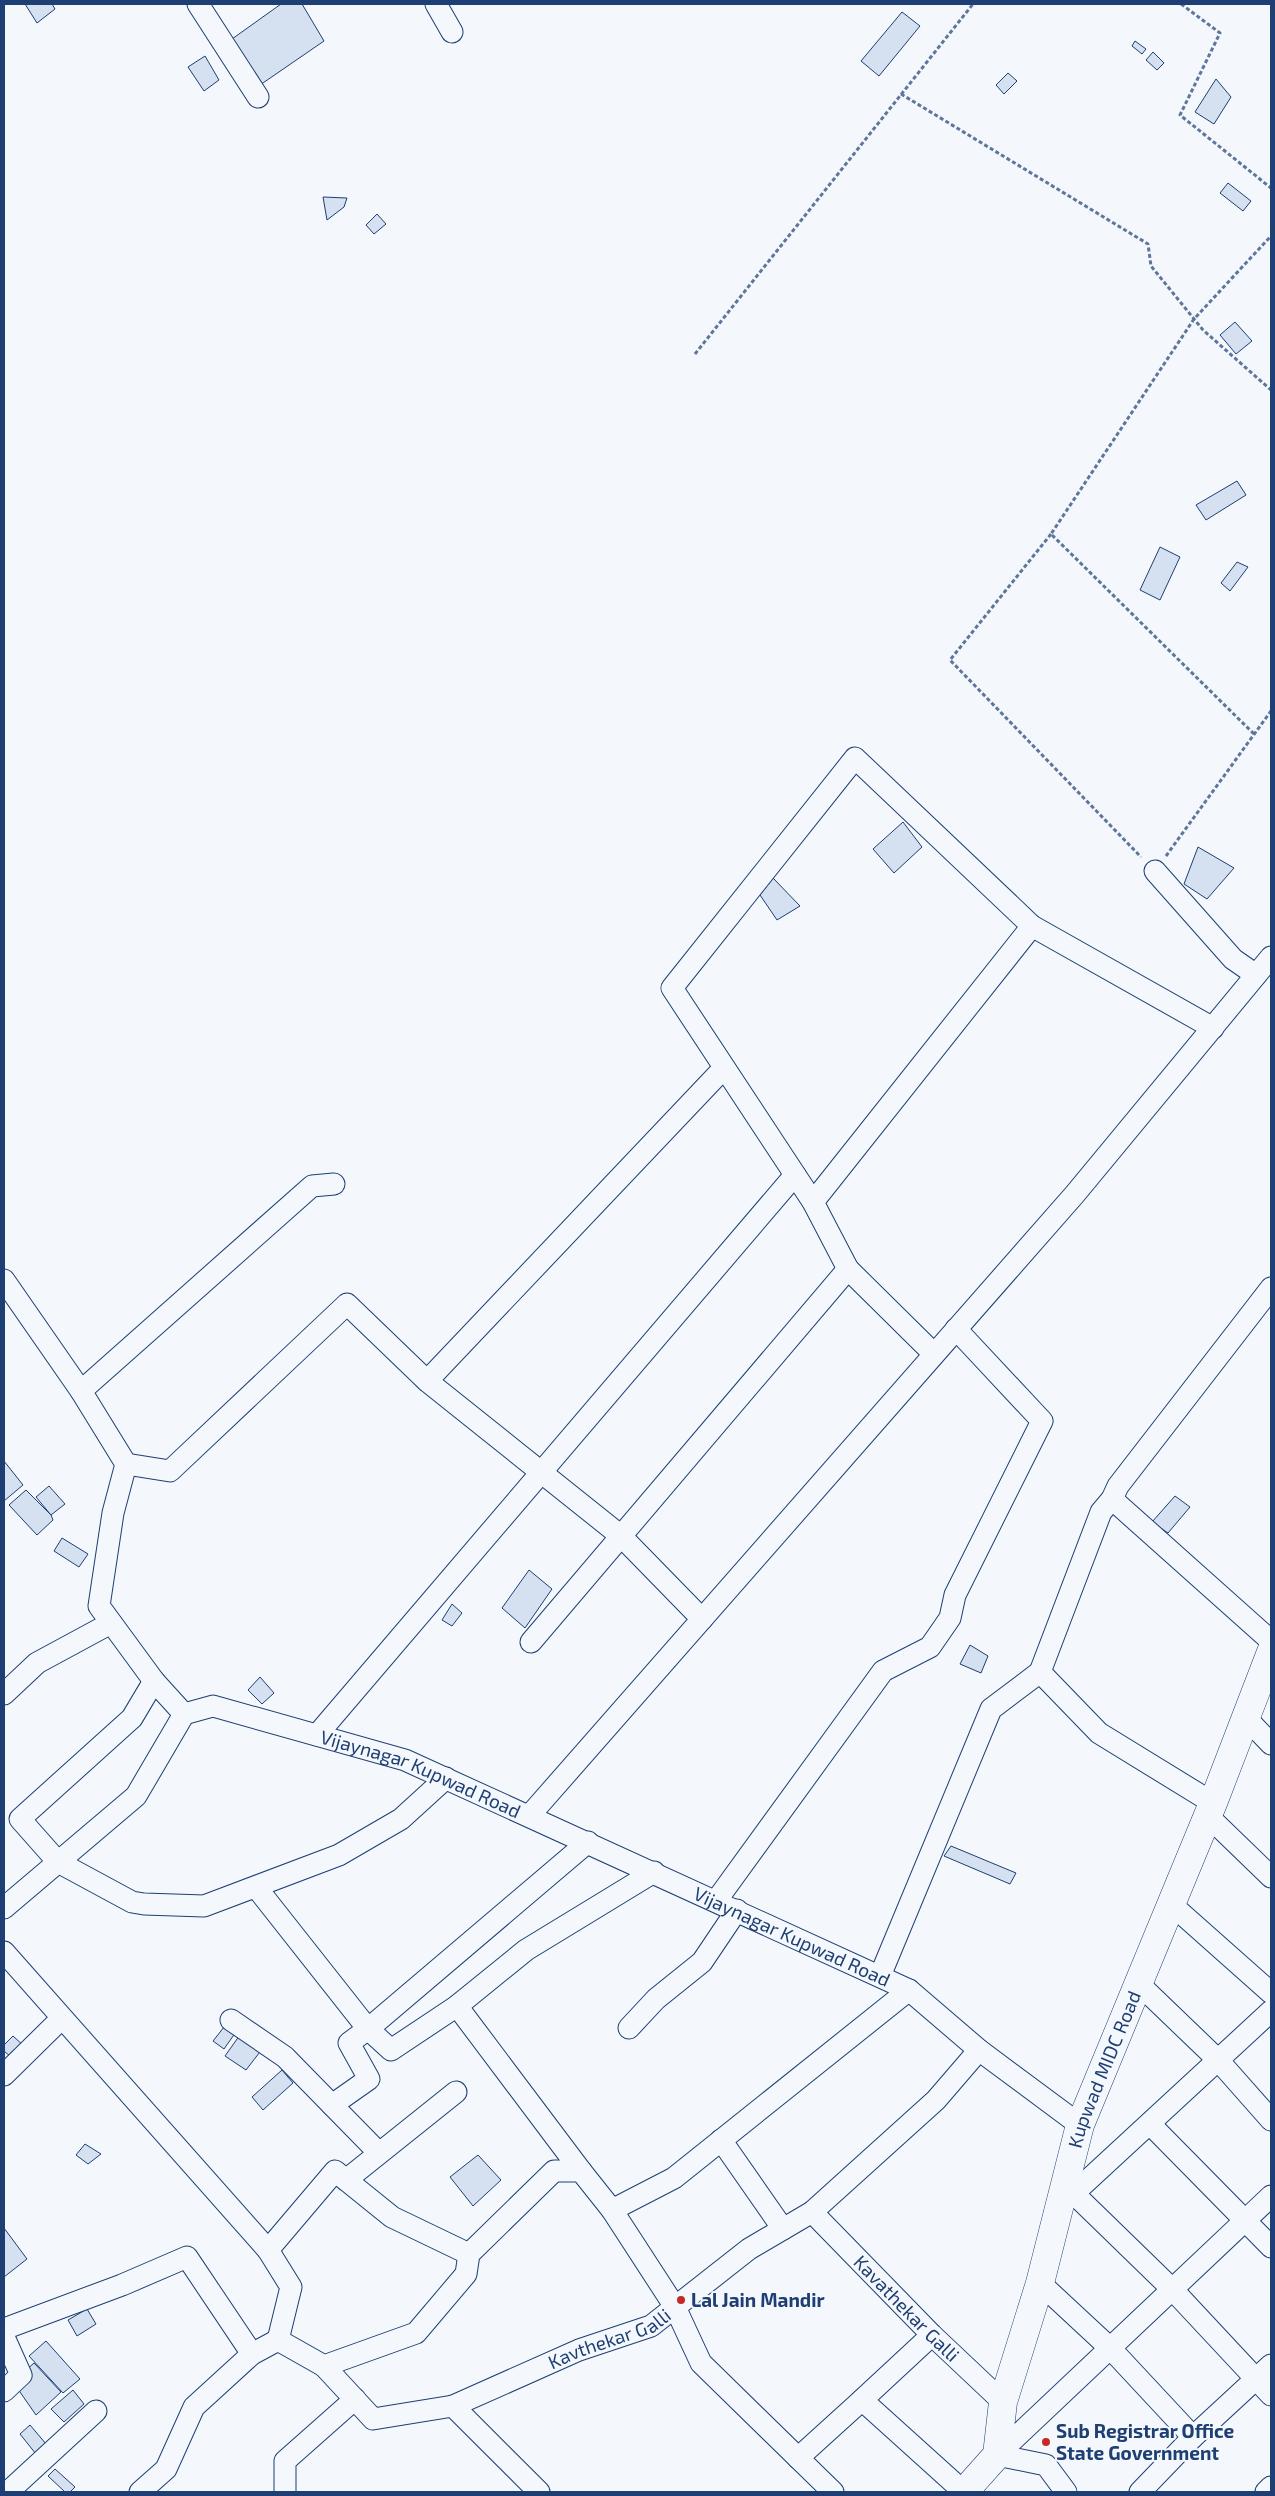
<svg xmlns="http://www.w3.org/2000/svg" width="1275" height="2496" viewBox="0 0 1275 2496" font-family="'Exo 2',sans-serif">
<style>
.building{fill:#d5e0f0;stroke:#1d3f73}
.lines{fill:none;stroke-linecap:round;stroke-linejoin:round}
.minor-casing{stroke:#1d3f73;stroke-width:23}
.major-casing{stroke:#1d3f73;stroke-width:29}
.path{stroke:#5e769c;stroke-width:3;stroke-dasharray:4 2.5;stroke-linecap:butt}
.minor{stroke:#f4f7fb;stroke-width:21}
.major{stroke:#f4f7fb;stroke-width:28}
.poi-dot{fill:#c62828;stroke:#f4f7fb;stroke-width:2}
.labels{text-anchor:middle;stroke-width:4;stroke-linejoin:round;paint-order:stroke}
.street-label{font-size:19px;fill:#1d3f73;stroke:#f4f7fb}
.poi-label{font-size:19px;font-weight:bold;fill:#1d3f73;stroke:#f4f7fb;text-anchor:start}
</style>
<rect width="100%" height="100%" fill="#f4f7fb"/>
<g class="building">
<polygon points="25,4 52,4 55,9 37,23"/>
<polygon points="281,4 302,4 324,41 260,85 232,39"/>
<polygon points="902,12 920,26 879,76 861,61"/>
<polygon points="1135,41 1146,49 1142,54 1132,46"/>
<polygon points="1153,52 1164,63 1157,70 1146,60"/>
<polygon points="205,56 219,80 204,91 188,67"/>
<polygon points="1008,73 1017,81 1004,94 996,85"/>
<polygon points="1216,79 1231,97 1214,124 1195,112"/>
<polygon points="1228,183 1251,201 1243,211 1220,193"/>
<polygon points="323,197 347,198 344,207 327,220"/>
<polygon points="377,214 386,224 374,234 366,225"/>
<polygon points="1235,322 1252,341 1236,354 1220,335"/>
<polygon points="1237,481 1246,495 1206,520 1196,505"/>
<polygon points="1160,547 1180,557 1160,600 1140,590"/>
<polygon points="1237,562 1248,567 1230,591 1221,583"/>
<polygon points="903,822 922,847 894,873 873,849"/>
<polygon points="1198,847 1234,868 1207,899 1184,884"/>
<polygon points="773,878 800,906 777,920 760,895"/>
<polygon points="4,1461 23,1485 4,1501"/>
<polygon points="49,1486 65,1504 51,1515 36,1497"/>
<polygon points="26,1490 51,1515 53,1520 37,1535 9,1505"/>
<polygon points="1175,1496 1190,1507 1168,1533 1152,1522"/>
<polygon points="62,1538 88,1554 79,1567 54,1551"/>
<polygon points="529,1570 552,1589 525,1628 502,1608"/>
<polygon points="452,1604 462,1613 452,1626 442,1620"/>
<polygon points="970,1645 988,1656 981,1673 960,1664"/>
<polygon points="260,1677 274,1693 262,1704 248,1690"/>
<polygon points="951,1846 1016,1873 1010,1884 944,1856"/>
<polygon points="228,2022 238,2029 224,2049 213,2041"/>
<polygon points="242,2032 263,2048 246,2070 225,2056"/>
<polygon points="13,2036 25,2047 11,2057 4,2051 4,2045"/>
<polygon points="282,2070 293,2083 263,2110 252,2097"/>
<polygon points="85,2144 101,2154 88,2164 76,2155"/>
<polygon points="478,2155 501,2180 473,2206 450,2177"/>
<polygon points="4,2228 27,2259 4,2277"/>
<polygon points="87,2309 96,2324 77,2336 68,2320"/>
<polygon points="46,2341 80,2379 63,2393 29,2356"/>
<polygon points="34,2363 61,2392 36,2415 13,2382"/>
<polygon points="73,2390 84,2404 64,2422 51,2409"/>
<polygon points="30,2425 52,2451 40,2459 20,2434"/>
<polygon points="55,2469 75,2487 70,2492 65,2492 48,2476"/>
</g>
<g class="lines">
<g class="minor-casing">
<g id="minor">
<polyline points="198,4 258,97"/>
<polyline points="436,4 452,32"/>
<polyline points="1155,871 1233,959 1256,975"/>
<polyline points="813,1202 672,988 855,758 1032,926"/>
<polyline points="848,1269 813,1202 1032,926 1213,1028"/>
<path id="s1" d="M4,1280L81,1391L126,1464L113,1513L99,1606L154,1681L184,1714L213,1706L405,1760L909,1990L979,2050L1080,2125"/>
<polyline points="427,1381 724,1068"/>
<polyline points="81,1391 312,1186 334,1184"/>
<polyline points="126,1464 170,1471 347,1304 427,1381 621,1536 702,1619"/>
<polyline points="1112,1499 1271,1641"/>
<polyline points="531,1642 848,1269 934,1354"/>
<polyline points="1040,1672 1101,1512 1112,1499 1118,1486 1271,1288"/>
<polyline points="154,1681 132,1718 20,1819 58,1862 132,1902 144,1904 204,1906 339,1855 401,1819 446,1778"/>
<polyline points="4,1694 37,1663 111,1623"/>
<polyline points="1247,1719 1271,1744"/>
<polyline points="317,1735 795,1175"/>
<polyline points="530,1815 1075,1194 1271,957"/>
<polyline points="1208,1816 1271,1877"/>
<polyline points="256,1887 368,2029 588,1842"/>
<polyline points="716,1901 883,1671 930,1647 950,1618 955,1595 1042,1421 956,1329"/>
<polyline points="1172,1905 1271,1993"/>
<polyline points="4,1908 136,1796 184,1714"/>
<polyline points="4,1952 268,2250"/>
<polyline points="880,1976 991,1709 1040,1672 1099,1733 1213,1803"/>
<polyline points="1140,1985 1218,2060 1271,2120"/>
<polyline points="457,2006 581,2171"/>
<polyline points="231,2020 285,2057 379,2153"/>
<polyline points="629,2028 656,1999 702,1962 737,1910"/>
<polyline points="4,2075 62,2018"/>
<polyline points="332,2105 369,2079 349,2043 368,2029 391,2050 457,2006 526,1950 654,1872"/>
<polyline points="1150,2124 1271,2247"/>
<polyline points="721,2140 783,2229"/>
<polyline points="346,2180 456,2092"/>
<polyline points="1065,2185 1173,2290 1271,2395"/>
<polyline points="1074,2193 1271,2011"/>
<polyline points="612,2210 675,2307 701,2363 833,2492"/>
<path id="s2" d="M812,2212L932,2335L1003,2402"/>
<polyline points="1040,2283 1111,2349 1193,2437"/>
<polyline points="4,2329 122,2285 187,2257 252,2354"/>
<polyline points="932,2335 862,2400 964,2492"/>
<polyline points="4,2337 21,2375 4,2391"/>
<polyline points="278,2340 291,2287 268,2250 335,2171 392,2217 469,2254"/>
<polyline points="324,2366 373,2419 453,2406"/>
<polyline points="997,2455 1271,2196"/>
<polyline points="997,2455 1046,2465 1066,2492"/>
<polyline points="798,2458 862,2400"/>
<polyline points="8,2492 96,2411"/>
<polyline points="140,2492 166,2469 194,2407 252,2354 278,2340 324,2366 416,2333 466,2274 469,2254 554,2171 581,2171 612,2210 674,2178 909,1990"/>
<polyline points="285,2492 285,2461 355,2399"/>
<path id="s3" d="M539,2492L453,2406L579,2350L651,2326L749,2249L812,2212L936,2100L979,2050"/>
<polyline points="1140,2492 1193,2437 1271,2365"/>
<polyline points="1266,2492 1271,2487"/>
</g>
</g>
<g class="major-casing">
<g id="major">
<path id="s4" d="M964,2492L997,2455L1003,2402L1040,2283L1080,2125L1213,1803L1271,1652"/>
</g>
</g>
<g class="path">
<polyline points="1181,4 1220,33 1180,115 1271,188"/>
<polyline points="901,94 1148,244 1151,266 1203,330 1271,390"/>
<polyline points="695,354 973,4"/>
<polyline points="1051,534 950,660 1141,857"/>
<polyline points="1254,734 1051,534 1194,319 1271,236"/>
<polyline points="1166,856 1271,711"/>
</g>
<use href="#minor" class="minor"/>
<use href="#major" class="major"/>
</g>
<g class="poi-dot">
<circle cx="681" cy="2300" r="5"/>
<circle cx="1046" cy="2442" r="5"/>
</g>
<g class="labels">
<g class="street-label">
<text dy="7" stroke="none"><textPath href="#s1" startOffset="752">Vijaynagar Kupwad Road</textPath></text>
<text dy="7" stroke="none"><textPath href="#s1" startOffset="1158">Vijaynagar Kupwad Road</textPath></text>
<text dy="7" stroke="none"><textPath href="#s4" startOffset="451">Kupwad MIDC Road</textPath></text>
<text dy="7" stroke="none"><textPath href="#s2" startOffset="135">Kavathekar Galli</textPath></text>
<text dy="7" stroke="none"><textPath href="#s3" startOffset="292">Kavthekar Galli</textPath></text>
</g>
<g class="poi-label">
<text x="691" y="2307">Lal Jain Mandir</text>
<text x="1056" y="2438">Sub Registrar Office<tspan x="1056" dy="22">State Government</tspan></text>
</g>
</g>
<rect width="1275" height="2496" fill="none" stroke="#1d3f73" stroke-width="10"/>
</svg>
